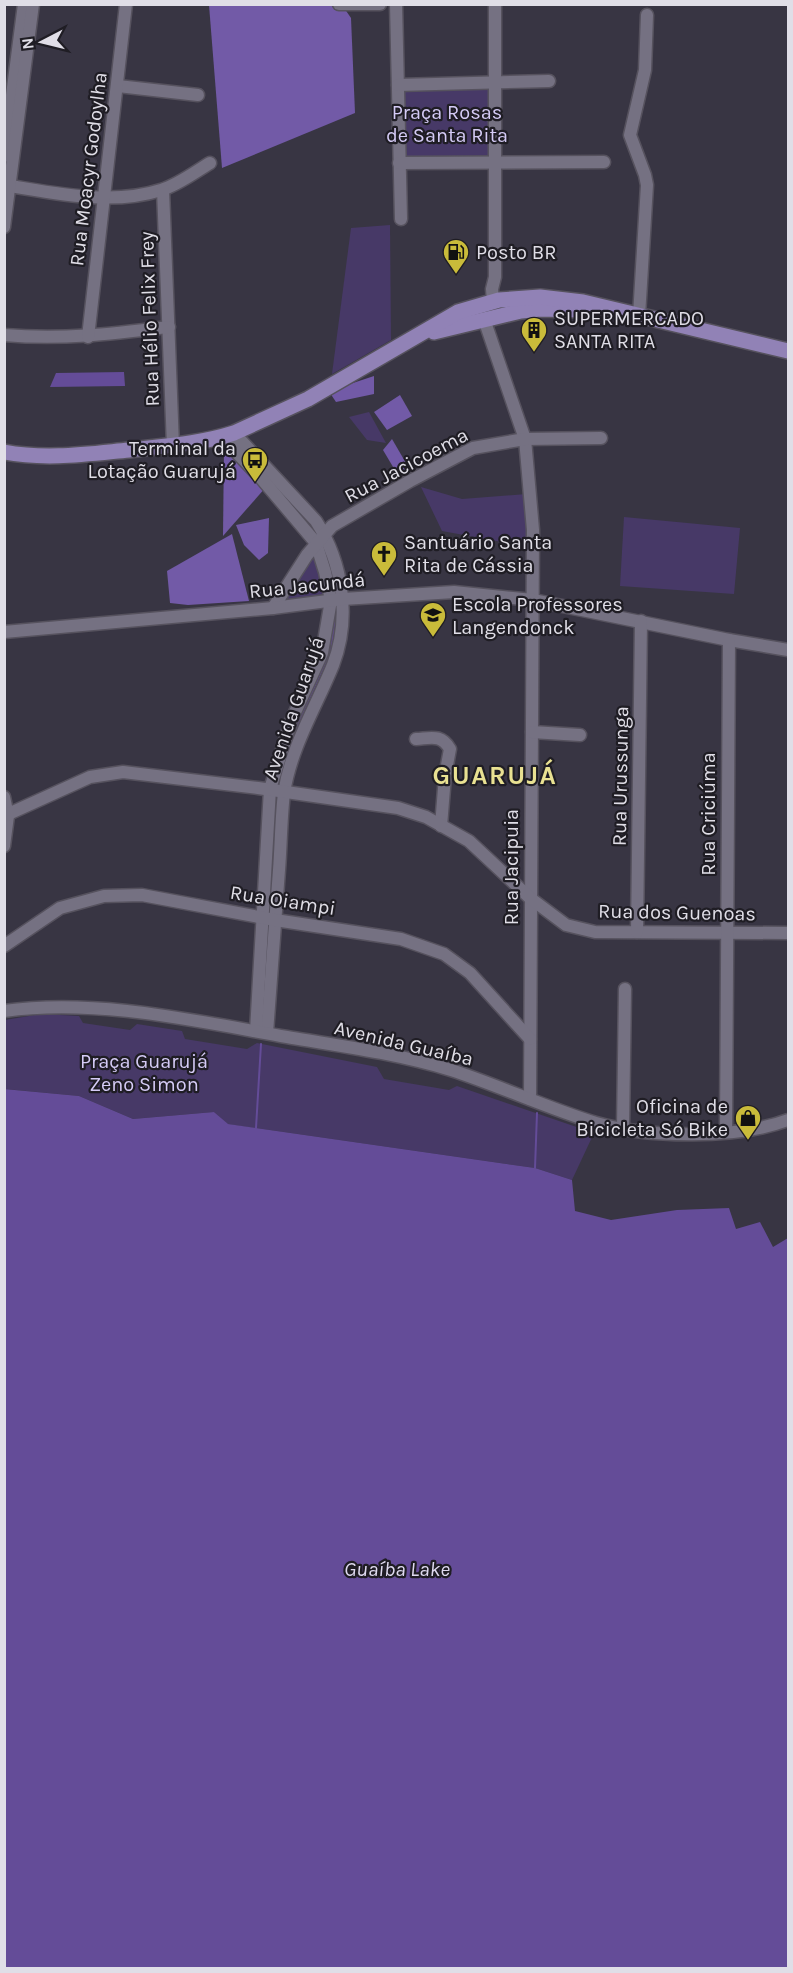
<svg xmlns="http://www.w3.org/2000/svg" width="793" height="1973" viewBox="0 0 793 1973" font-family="Karla,sans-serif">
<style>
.green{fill:#473967}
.forest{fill:#725aa7}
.water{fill:#644c98}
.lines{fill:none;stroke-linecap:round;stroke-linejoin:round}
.stream{stroke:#644c98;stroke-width:2}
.minor-casing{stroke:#56525e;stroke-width:15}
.major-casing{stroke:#56525e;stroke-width:18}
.minor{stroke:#757182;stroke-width:12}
.major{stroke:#9182b6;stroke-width:15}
.labels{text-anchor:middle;stroke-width:4.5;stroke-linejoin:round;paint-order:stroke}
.park-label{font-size:20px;fill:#d5cbf6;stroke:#1f1d24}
.street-label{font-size:20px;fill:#e0dee7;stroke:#1f1d24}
.poi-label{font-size:20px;fill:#e0dee7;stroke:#1f1d24;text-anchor:start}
.water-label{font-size:21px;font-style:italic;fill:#dfdaf0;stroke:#1f1d24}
.district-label{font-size:26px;font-weight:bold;letter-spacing:1.5px;fill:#e9e192;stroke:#1f1d24}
</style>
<rect width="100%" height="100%" fill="#383543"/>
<g class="green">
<polygon points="489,88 490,157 405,159 404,89"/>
<polygon points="390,225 391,340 332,374 351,228"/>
<polygon points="369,412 386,443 367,440 349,417"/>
<polygon points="421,487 462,499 527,494 529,547 442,531"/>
<polygon points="624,517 740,528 734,594 620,586"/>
<polygon points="313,553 326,597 278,605"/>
<polygon points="41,1014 79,1016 83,1023 130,1030 137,1024 182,1031 185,1039 247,1049 257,1043 377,1067 384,1079 449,1090 457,1086 594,1133 572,1180 535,1168 227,1124 214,1112 133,1119 79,1096 5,1089 5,1020"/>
</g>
<g class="forest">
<polygon points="209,5 342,5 351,18 355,113 222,168"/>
<polygon points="374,376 374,394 336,402 332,396 332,390"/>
<polygon points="400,395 412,416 387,430 374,412"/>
<polygon points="392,439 410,470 399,477 383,450"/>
<polygon points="224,448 266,487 223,536"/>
<polygon points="269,518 268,553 259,560 244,545 236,525"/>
<polygon points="232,534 249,601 188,605 170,603 167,571"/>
</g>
<g class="water">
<polygon points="124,372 125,386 50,387 56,373"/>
<polygon points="4,1089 79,1096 133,1119 214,1112 228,1124 535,1168 572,1180 575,1211 611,1220 677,1210 729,1208 736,1229 760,1222 773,1247 788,1238 788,1968 5,1968"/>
</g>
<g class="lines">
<g class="stream">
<polyline points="289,752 297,725 331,650 336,610"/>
<polyline points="280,781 283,769"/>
<polyline points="272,864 277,798"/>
<polyline points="256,1128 261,1044"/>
<polyline points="535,1168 537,1113"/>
</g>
<g class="minor-casing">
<g id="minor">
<polyline points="339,4 380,4"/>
<polyline points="396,4 401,219"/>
<polyline points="398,85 549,81"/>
<polyline points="118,86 198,95"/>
<polyline points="4,156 24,4"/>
<polyline points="399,163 604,162"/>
<path d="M4,185C55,193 111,206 161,190C178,185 195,172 210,163"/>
<polyline points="163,190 173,446"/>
<polyline points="4,227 33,4"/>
<polyline points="493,301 492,289 495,277 495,4"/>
<polyline points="639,316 647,185 645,175 630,135 645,70 647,15"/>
<polyline points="484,319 525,439 533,530 530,1099"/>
<path d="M4,335C62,340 111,334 169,327"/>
<polyline points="88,337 126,4"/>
<path d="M234,433L316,521C343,563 351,618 333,665C316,707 291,747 284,793C281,818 281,844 279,870C275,924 271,979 267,1033"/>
<polyline points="222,437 261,478 316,543 325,572 331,600 322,653 291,721 270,789 256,1031"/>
<polyline points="273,608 307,555 332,526 410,481 473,448 525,439 601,438"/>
<polyline points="4,632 273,608 343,599 454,592 533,600 729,640 788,650"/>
<polyline points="532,732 580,735"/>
<path d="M416,739C432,738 441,734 450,749L445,776L441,826"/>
<polyline points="4,797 8,816 4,846"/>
<polyline points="4,816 90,777 123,772 258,788 398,808 426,817 469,841 530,898 566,925 595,932 788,933"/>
<polyline points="637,932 641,621"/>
<polyline points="4,946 60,908 104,896 142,895 275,920 401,939 444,954 470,973 530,1039"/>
<path d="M4,1011C96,998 196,1021 287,1037C342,1046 399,1054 451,1070C500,1086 547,1108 596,1123C649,1138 737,1139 788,1120"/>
<polyline points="623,1129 625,989"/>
<polyline points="726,1132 729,640"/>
</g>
</g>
<g class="major-casing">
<g id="major">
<polyline points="434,332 521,311 540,309 578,310"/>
<path d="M4,452C46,460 87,454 129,450C164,446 200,444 234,433L308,399L458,312L499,300L540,297L583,302L788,351"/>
</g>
</g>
<use href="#minor" class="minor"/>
<use href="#major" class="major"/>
</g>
<defs>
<g id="fuel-pin" transform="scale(1.35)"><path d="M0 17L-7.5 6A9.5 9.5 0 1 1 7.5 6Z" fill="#c9bb3a" stroke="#1f1d24"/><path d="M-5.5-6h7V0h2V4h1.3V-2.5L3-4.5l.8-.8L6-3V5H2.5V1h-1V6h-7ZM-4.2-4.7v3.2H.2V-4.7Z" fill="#111"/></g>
<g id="building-pin" transform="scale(1.35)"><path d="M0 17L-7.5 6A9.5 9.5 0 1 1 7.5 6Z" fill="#c9bb3a" stroke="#1f1d24"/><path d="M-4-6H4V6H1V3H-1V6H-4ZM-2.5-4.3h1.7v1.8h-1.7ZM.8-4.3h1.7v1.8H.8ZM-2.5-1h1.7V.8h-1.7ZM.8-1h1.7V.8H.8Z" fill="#111"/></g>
<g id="bus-pin" transform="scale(1.35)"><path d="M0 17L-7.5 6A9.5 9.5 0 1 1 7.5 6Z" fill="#c9bb3a" stroke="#1f1d24"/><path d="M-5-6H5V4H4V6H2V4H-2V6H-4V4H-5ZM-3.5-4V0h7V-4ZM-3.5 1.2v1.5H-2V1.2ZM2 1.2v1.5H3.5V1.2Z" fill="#111"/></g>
<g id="church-pin" transform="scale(1.35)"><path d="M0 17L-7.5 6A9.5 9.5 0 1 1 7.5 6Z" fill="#c9bb3a" stroke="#1f1d24"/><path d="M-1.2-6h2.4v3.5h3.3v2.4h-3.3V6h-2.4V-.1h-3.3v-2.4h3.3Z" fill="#111"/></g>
<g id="school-pin" transform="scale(1.35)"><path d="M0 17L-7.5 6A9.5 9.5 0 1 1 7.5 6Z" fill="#c9bb3a" stroke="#1f1d24"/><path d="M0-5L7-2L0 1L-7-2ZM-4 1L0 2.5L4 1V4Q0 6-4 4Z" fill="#111"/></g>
<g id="shop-pin" transform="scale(1.35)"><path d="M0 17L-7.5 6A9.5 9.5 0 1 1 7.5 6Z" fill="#c9bb3a" stroke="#1f1d24"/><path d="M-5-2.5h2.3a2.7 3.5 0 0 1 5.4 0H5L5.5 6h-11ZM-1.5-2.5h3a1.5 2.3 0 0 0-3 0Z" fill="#111"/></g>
</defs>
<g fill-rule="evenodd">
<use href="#fuel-pin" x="456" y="252"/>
<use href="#building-pin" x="534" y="330"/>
<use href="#bus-pin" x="255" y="460"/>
<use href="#church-pin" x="384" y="554"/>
<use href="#school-pin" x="433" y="615"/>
<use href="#shop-pin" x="748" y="1118"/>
</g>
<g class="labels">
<g class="park-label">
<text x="447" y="119">Praça Rosas<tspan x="447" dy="23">de Santa Rita</tspan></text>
<text x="144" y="1068">Praça Guarujá<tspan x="144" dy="23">Zeno Simon</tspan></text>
</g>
<g class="street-label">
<text transform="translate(88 169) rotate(-83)" y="7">Rua Moacyr Godoylha</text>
<text transform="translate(149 319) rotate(-92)" y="7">Rua Hélio Felix Frey</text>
<text transform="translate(406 465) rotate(-28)" y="7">Rua Jacicoema</text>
<text transform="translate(307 585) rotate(-6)" y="7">Rua Jacundá</text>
<text transform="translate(293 708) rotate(-71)" y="7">Avenida Guarujá</text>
<text transform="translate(620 776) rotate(-89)" y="7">Rua Urussunga</text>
<text transform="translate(708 814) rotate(-90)" y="7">Rua Criciúma</text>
<text transform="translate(511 867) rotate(-90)" y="7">Rua Jacipuia</text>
<text transform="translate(283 900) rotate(9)" y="7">Rua Oiampi</text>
<text transform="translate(677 912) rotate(1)" y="7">Rua dos Guenoas</text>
<text transform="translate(404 1043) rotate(13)" y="7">Avenida Guaíba</text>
</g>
<g class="poi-label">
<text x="476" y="259">Posto BR</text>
<text x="554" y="325">SUPERMERCADO<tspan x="554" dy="23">SANTA RITA</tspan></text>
<text x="236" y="455" text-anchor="end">Terminal da<tspan x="236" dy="23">Lotação Guarujá</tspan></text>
<text x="404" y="549">Santuário Santa<tspan x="404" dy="23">Rita de Cássia</tspan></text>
<text x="452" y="611">Escola Professores<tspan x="452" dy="23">Langendonck</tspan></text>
<text x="728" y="1113" text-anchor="end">Oficina de<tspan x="728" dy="23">Bicicleta Só Bike</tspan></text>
</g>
<g class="water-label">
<text x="397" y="1576">Guaíba Lake</text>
</g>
<g class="district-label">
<text x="495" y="784">GUARUJÁ</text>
</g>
</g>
<rect width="793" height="1973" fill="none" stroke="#e0dee7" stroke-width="12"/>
<g transform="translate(42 42) rotate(263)" stroke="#1f1d24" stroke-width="4.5" paint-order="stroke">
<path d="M0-4.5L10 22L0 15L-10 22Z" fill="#e0dee7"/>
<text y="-9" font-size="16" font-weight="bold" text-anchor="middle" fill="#e0dee7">N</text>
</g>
</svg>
